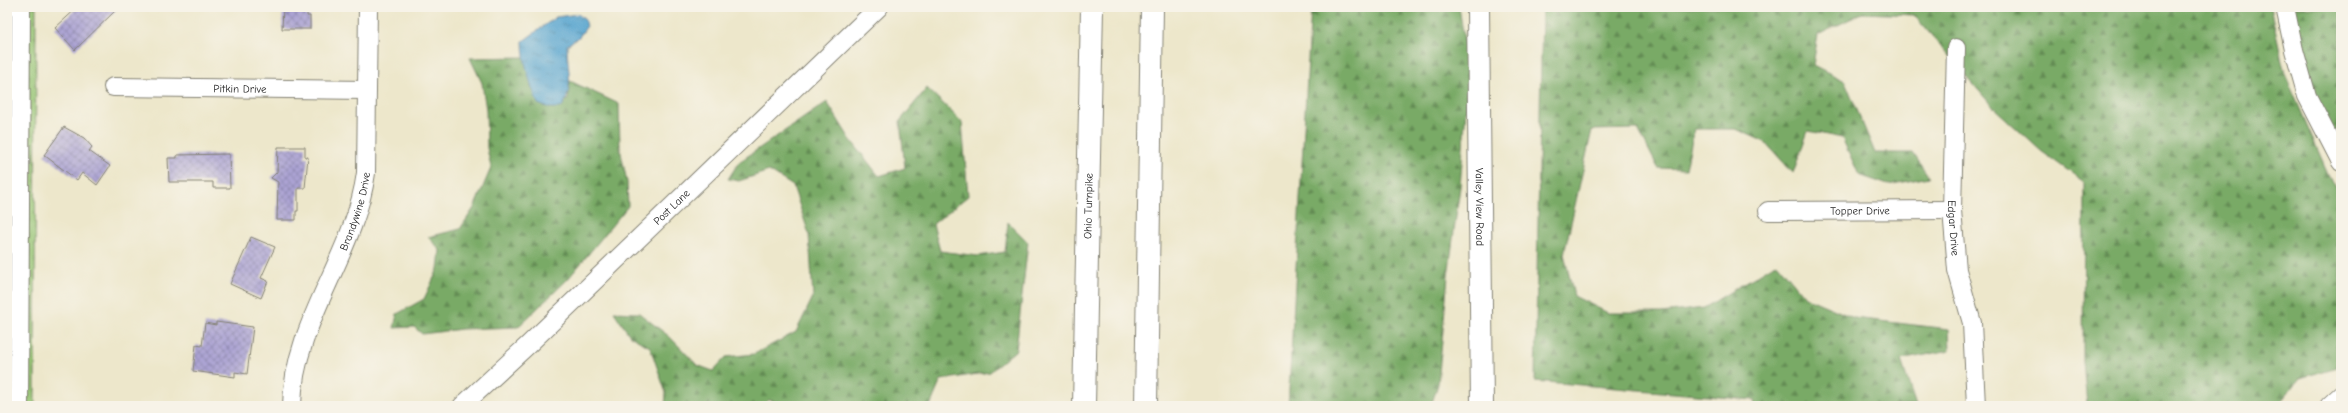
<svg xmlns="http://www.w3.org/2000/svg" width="2348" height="413" viewBox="0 0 2348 413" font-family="'Comic Neue',sans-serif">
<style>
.forest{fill:url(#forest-firs);stroke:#4a6341}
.cemetery{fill:url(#cemetery-stones);stroke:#5a7048}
.water{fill:url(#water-ripples);stroke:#396076}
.building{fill:url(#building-cross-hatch)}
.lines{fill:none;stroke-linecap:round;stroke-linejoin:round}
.minor-casing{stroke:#848274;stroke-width:20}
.major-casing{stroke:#848274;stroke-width:24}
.highway-casing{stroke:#848274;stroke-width:24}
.minor{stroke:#fff;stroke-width:18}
.major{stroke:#fff;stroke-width:22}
.highway{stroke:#fff;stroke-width:22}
.labels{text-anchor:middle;stroke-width:3.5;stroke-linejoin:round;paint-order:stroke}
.street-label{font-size:11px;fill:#1c1c1c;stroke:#f7f3e8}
</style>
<defs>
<pattern id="forest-firs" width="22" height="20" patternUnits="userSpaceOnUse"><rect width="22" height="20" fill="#79aa66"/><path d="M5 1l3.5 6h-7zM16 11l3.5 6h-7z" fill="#628a53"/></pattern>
<pattern id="cemetery-stones" width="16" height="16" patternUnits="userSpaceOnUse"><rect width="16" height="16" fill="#97c574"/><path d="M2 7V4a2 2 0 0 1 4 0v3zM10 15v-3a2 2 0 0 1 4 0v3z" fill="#82a964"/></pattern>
<pattern id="water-ripples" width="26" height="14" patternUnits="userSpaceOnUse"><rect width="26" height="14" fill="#56a4cf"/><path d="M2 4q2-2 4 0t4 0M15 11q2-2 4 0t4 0" fill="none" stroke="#4685a7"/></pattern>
<pattern id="building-cross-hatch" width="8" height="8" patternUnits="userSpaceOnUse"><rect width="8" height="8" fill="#aba3d3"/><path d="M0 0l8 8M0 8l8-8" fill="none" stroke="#8a84aa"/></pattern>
</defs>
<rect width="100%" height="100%" fill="#f7f3e8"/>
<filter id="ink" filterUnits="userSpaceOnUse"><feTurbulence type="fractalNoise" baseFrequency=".025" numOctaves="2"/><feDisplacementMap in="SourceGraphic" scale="8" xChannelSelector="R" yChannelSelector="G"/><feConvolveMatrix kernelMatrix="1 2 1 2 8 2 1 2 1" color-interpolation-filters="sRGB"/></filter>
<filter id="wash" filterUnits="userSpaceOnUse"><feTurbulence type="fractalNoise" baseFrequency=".012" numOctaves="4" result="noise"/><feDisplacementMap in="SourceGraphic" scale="16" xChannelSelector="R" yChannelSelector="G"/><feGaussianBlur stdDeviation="0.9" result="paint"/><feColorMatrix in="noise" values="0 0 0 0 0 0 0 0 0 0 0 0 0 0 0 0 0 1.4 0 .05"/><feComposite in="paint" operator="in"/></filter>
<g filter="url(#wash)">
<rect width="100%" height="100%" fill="#ede7cb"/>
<g class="forest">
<polygon points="1311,7 1459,7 1469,70 1460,187 1448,276 1438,384 1431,406 1288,406"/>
<polygon points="1542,7 2270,7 2285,74 2332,183 2341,191 2341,366 2300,378 2277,406 2087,406 2083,361 2084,182 2041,151 1992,106 1914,15 1862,13 1818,35 1813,65 1845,81 1875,153 1913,153 1929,177 1888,185 1859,175 1842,138 1808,131 1793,173 1765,142 1736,129 1694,129 1686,169 1658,168 1638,129 1592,130 1564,254 1574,296 1608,313 1661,313 1704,308 1777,263 1805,297 1854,318 1949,329 1950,350 1901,360 1916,406 1755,406 1754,400 1535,381"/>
<polygon points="2292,7 2341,7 2341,147 2314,98"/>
<polygon points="524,57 538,103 568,100 570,81 619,104 620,148 627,182 628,206 568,279 518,327 462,329 422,334 414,327 394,328 397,314 424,299 438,269 440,250 428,237 460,229 474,208 491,168 487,148 486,110 482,83 470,58"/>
<polygon points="927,88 962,122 968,196 933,224 940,251 978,256 1005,252 1008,222 1028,242 1016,350 990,372 941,380 930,406 795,406 769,400 763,406 665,406 666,393 650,347 630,336 614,312 639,313 670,337 697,365 713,371 726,357 754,354 796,332 813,297 809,234 793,186 769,171 739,181 728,179 739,162 827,102 850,139 879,176 905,168 900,121"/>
</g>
<polygon class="cemetery" points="7,7 36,7 35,406 7,406"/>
<path class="water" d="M578,14L585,20L587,26L579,37L567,45C567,67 575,90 561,108H549L538,104C530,83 523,63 523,41L556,17Z"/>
<g id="blocks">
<g class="building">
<polygon points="78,7 119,7 75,50 55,28"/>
<polygon points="283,7 307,9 307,16 310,16 310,29 282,29"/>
<polygon points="64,127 84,138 92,147 89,151 110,166 97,185 82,173 77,180 44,155"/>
<polygon points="278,147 305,147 305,157 308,157 305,188 298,188 298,211 296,211 296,220 277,220 278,182 271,178 277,172"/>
<polygon points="229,154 230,188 213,188 213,182 169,182 168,158 177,158 177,155"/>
<polygon points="251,237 275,247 261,278 268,281 261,298 230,284"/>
<polygon points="216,322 253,327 247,374 235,372 235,377 193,371 196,345 202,346 205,323 216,325"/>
</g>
</g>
</g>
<g filter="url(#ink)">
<use href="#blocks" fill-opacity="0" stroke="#848274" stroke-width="1"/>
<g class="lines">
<g class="minor-casing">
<g id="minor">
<polyline points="2285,7 2294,50 2307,96 2341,162"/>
<path id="s1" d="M1956,48L1952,210L1957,270L1972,323L1976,406"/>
<path id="s2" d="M113,87L367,90"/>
<path id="s3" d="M1768,211L1952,210"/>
<polyline points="19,406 21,7"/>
<path id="s4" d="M292,406C293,322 355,255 366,173L368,7"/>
<path id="s5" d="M462,406L528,345L879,7"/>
<polyline points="2329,406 2341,395"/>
</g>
</g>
<g class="major-casing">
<g id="major">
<path id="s6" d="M1478,7L1482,406"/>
</g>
</g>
<g class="highway-casing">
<g id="highway">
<path id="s7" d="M1084,406L1092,7"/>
<polyline points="1146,406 1152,7"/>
</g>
</g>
<use href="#minor" class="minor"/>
<use href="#major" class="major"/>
<use href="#highway" class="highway"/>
</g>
</g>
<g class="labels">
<g class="street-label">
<text dy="4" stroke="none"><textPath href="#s2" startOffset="127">Pitkin Drive</textPath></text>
<text dy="4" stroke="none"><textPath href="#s6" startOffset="200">Valley View Road</textPath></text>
<text dy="4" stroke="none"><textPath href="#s5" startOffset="289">Post Lane</textPath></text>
<text dy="4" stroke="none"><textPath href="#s7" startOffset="200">Ohio Turnpike</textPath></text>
<text dy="4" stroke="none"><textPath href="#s3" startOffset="92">Topper Drive</textPath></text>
<text dy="4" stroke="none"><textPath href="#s4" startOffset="206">Brandywine Drive</textPath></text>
<text dy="4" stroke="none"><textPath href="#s1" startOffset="180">Edgar Drive</textPath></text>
</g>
</g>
<rect width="2348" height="413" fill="none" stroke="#f7f3e8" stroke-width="24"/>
</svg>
